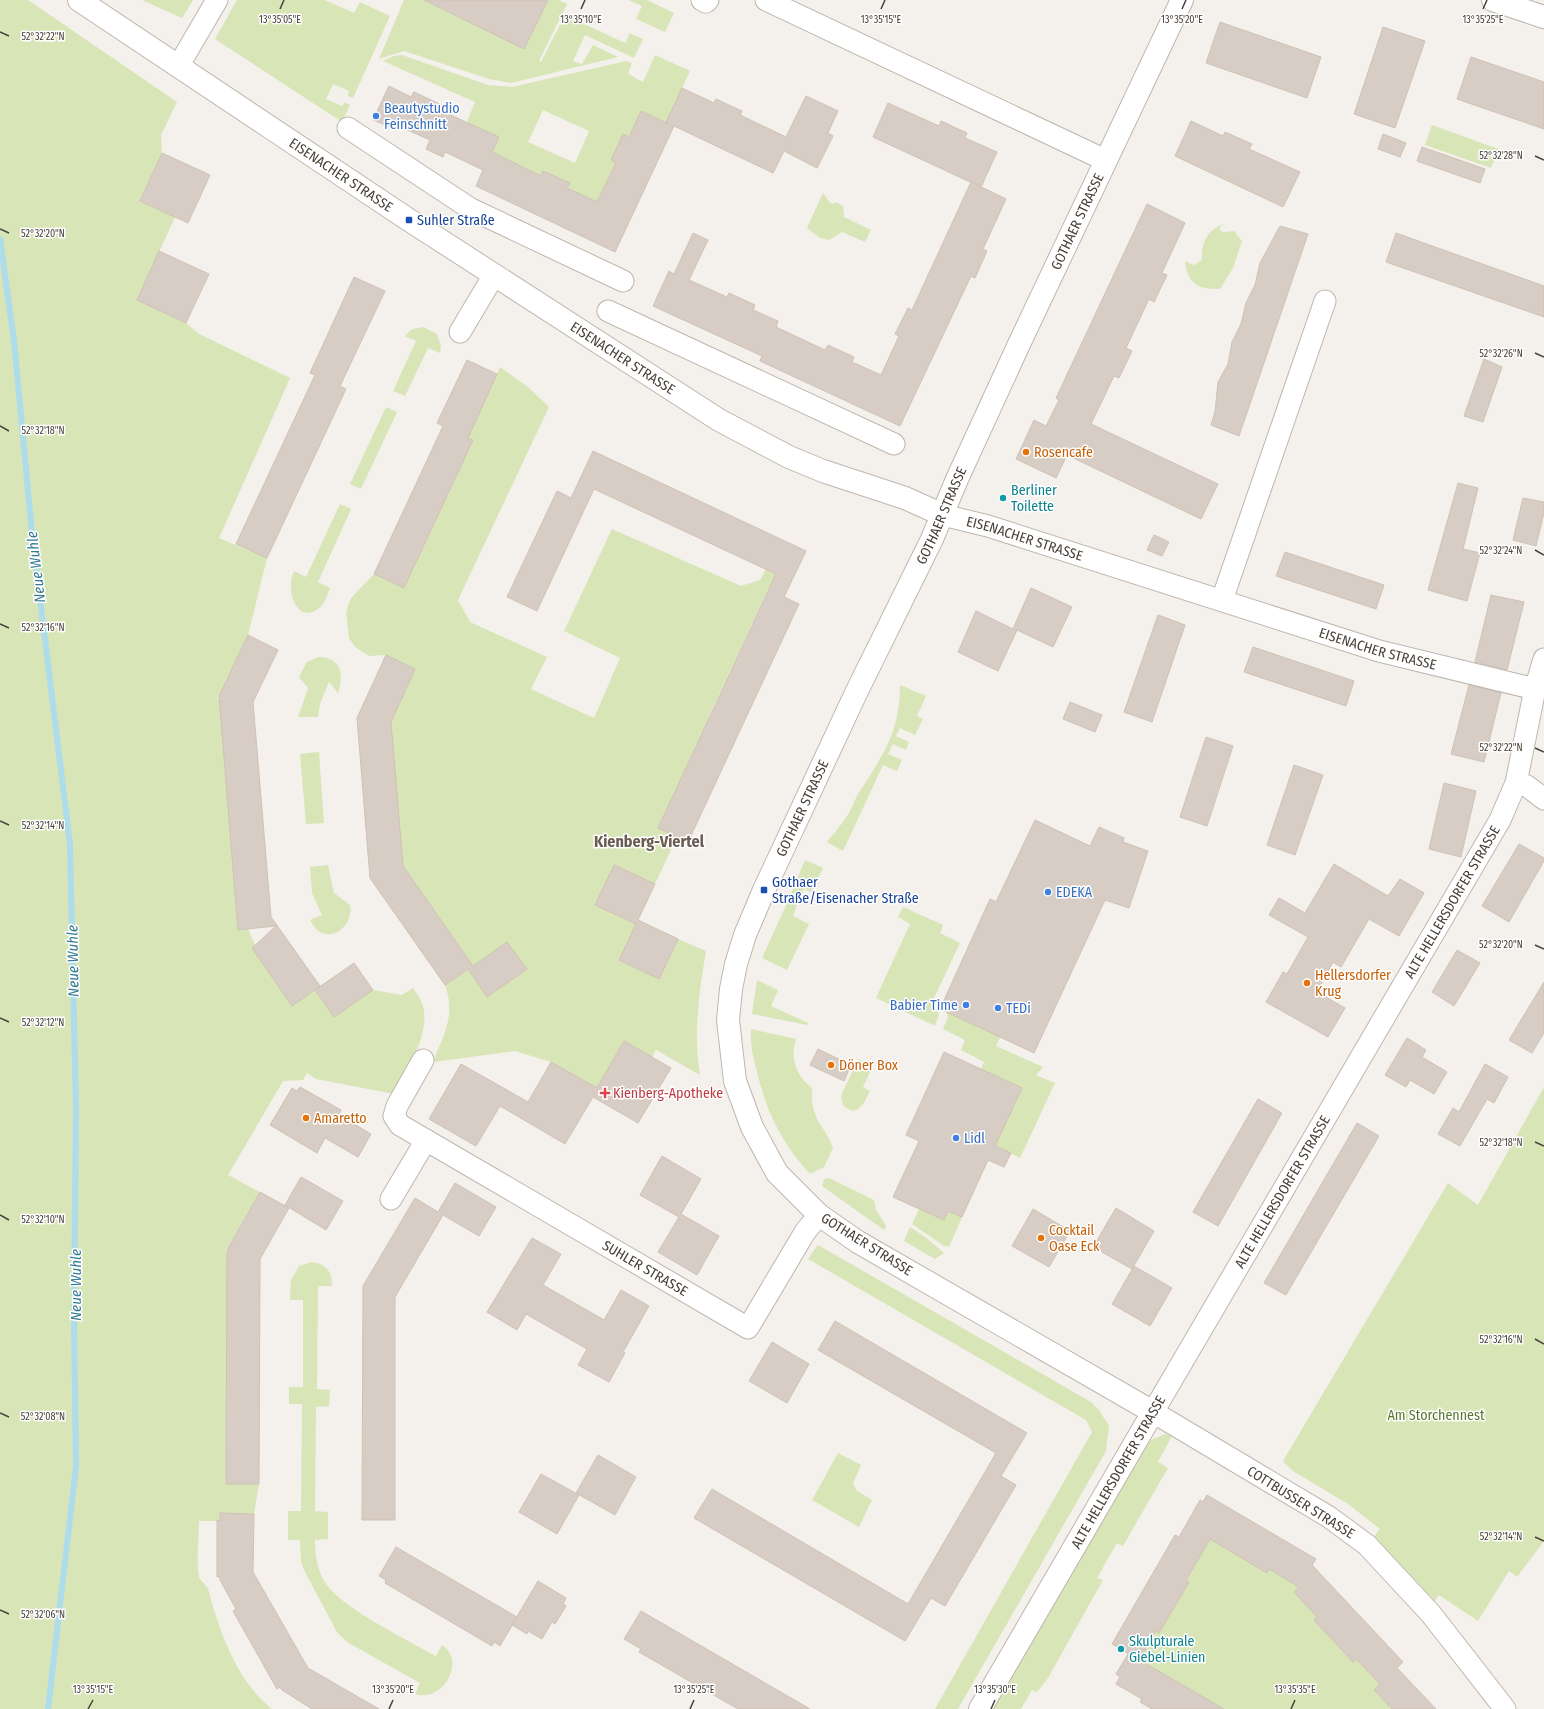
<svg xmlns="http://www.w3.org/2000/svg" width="1544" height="1709" viewBox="0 0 1544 1709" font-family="'Fira Sans Condensed',sans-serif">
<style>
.green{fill:#d8e5b7;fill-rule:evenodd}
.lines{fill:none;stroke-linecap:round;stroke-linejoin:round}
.stream{stroke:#addceb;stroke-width:6}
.building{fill:#d8cdc4;stroke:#cfc1b5}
.minor-casing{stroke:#bfb6ae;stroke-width:23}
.tertiary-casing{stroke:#bfb6ae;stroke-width:24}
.minor{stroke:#fff;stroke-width:21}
.tertiary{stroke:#fff;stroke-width:22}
.ticks{fill:none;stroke:#484039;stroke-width:1.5}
.shop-dot{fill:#3f7fe0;stroke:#fff;stroke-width:1.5}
.transit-dot{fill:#1a4fb4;stroke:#fff;stroke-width:1.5}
.food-dot{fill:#e8710a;stroke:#fff;stroke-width:1.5}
.culture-dot{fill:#0f9aa8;stroke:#fff;stroke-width:1.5}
.health-dot{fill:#e0444e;stroke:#fff;stroke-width:1.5}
.labels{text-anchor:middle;stroke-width:3;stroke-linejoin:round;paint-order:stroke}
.shop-label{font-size:14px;fill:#366cbe;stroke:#fff;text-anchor:start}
.street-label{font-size:14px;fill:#484039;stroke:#fff}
.transit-label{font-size:14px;fill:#164399;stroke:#fff;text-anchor:start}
.food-label{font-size:14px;fill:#c56008;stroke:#fff;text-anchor:start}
.culture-label{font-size:14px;fill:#0d838f;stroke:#fff;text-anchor:start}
.health-label{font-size:14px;fill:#be3a42;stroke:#fff;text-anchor:start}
.park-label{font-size:14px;fill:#567630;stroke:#fff}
.water-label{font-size:15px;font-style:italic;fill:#347b95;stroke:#fff}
.quarter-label{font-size:16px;font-weight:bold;fill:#6a5c51;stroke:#fff}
.ticks-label{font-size:10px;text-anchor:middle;fill:#484039;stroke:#fff;stroke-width:3;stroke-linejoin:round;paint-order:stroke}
</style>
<rect width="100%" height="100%" fill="#f4f0eb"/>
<g class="green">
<path d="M0,0H28L177,102L161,135L162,153L140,201L175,217L137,300L186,323L199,334L290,378L219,538L267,558L248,635L217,699L226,703L224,721H221L238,930L248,929L255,945L252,948L292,1005L315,990L334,1017L373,990L402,995L413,988C416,992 419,997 421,1001C434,1028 407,1071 394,1094L316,1079L307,1073L303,1080L283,1081L228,1175L260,1192L225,1252L234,1258L227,1276L226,1484H259L254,1514L221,1513L220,1521H199C199,1535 196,1565 199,1577C201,1582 206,1584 208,1589C220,1632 236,1680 272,1709H0Z"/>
<polygon points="142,0 193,0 182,18"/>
<polygon points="237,0 325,0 354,13 360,2 390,16 353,98 348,96 349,91 333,84 326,99 342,106 345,102 350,105 342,122 215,39"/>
<polygon points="404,0 424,0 524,49 548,0 559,0 567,4 539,61 541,62 565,15 625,43 630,33 643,39 634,58 585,35 573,61 582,64 593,45 618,57 511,83 489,79 404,51 379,59"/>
<polygon points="629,0 647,0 674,13 665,32 636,19 642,6"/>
<path d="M402,55L488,85L512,87L626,61L632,63L628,74L643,82L655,55L690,71L666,122L641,111L629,137L623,134L611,160L616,163L597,202L567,188L569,183L544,171L541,176L492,152L498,137L467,122L475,102L383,61L394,56ZM543,110L589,131L575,163L528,142Z"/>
<polygon points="1432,125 1498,149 1491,168 1425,145"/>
<polygon points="823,193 829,202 834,204 835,202 843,206 844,217 871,230 865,242 842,232 829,240 820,238 807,228"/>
<path d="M1224,224L1219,228L1222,232L1234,231L1242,241L1233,268L1220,289C1198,289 1188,285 1185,261L1194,265L1202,260C1201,243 1207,230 1224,224Z"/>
<polygon points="423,327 437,334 441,346 440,353 428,348 405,396 393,391 416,341 405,336 412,329"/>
<path d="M500,367L529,388L549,407L458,600L470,622L547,657L531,689L594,718L620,658L564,631L612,529L741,586L760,580L766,569L780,576L768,590L709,716L713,719L706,734L702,732L658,828L677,837L655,884L614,865L596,905L636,924L619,960L659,979L678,939L706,951C699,993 693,1033 700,1075L656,1050L652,1057L597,1088L551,1062L515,1051L433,1062C444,1034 456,1015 445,985L468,969L487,997L527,969L507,942L473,966L413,880L404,878L386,733L415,669L386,655L369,656L355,647L349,638L346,612L351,598L374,574L405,587L473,440L468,437Z"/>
<polygon points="386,407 397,412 361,489 350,484"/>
<path d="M340,504L351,509L318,582L330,588C328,593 326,600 322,605C299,629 284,592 294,571L306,577Z"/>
<path d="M319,657C342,658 344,675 338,693L329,682L320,704L318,717H298L308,688L299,677L307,662Z"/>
<path d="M900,685L926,696L917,716L923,719L915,735L900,728L896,736L909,742L906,750L893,744L888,754L902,760L897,771L883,765L843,851L827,842C834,833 843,823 849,813C853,806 855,798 860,791C884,754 900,731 900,685Z"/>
<polygon points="319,752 324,823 306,824 300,754"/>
<polygon points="805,860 823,868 811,892 804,889 800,898 791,894"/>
<path d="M328,865L334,893L350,905C354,924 333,943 317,930C314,927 312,923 310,920L322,915L312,893L310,867Z"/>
<polygon points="788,901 797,905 793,916 809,924 787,970 762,958"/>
<polygon points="903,907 943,925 940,933 960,943 932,1002 939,1014 935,1026 876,998 910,924 898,917"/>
<polygon points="757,980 778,990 771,1006 808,1023 807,1025 752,1014"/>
<polygon points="946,1011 1000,1037 996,1046 1043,1067 1036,1075 1055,1083 1020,1158 995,1146 981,1069 984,1062 961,1050 965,1040 943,1029 948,1017"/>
<path d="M751,1029L796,1039C790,1059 796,1076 812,1088C810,1120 823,1122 833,1148L824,1167L810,1174C782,1144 766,1111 757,1072C753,1058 750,1044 751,1029Z"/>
<path d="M858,1059L873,1066L863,1087L870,1091C864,1103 857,1119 843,1105L841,1096Z"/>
<polygon points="1544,1087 1544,1541 1517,1577 1509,1571 1478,1621 1439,1595 1435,1601 1402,1566 1372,1539 1380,1529 1348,1504 1293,1471 1283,1461 1448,1183 1478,1205"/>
<polygon points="829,1178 874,1200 876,1210 886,1226 884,1230 822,1186 824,1179"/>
<polygon points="919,1209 944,1220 948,1211 962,1217 949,1247 944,1246 912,1224"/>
<polygon points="910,1227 925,1237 944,1253 935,1259 904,1241"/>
<polygon points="818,1245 1091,1402 1099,1410 1109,1426 1106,1451 958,1709 935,1709 1092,1432 1086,1420 808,1259"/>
<path d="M312,1262C327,1264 332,1272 332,1286H318L317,1389L330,1390L329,1406L316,1407L315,1511L328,1512V1539L315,1540C315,1554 317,1568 324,1581C338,1606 409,1641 436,1656L442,1645C467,1661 442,1703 415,1694L420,1683L347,1642L337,1632L304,1570L301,1561L300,1540H288V1511H301L302,1404H289V1387H303V1300H290L291,1280L299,1266Z"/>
<polygon points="1165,1434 1172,1436 1158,1462 1168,1468 1123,1546 1117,1543 1097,1578 1103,1580 1048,1678 1037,1692 1032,1690 1021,1709 992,1709 1145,1447 1151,1440"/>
<polygon points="838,1453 861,1465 853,1483 856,1490 872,1500 859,1527 812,1500"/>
<polygon points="1205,1532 1299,1587 1317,1617 1314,1620 1325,1632 1328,1629 1341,1649 1353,1662 1356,1659 1380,1684 1374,1690 1392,1709 1224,1709 1139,1660 1156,1631 1159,1632 1189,1582 1186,1580"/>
</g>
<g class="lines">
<polyline class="stream" points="0,239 14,341 32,533 70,844 76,1108 74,1321 76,1467 48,1709"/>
</g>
<g class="building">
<polygon points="424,0 548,0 524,49"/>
<polygon points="1220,22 1321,57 1307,98 1206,63"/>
<polygon points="1383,27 1425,41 1395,128 1354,114"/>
<polygon points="1471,57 1544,82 1544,129 1457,99"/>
<polygon points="389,86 411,97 414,92 446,107 444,112 499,137 492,152 541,176 543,171 570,183 567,188 597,202 616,163 611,160 623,134 629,137 641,111 669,124 666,122 682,88 714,103 716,99 742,111 740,115 786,137 806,96 838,111 828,133 833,136 817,168 784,151 773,173 674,126 615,252 476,186 483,170 445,152 443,157 426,149 430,140 392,123 390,127 373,120"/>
<polygon points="888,103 939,126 941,121 967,133 965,138 997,152 981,187 873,137"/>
<polygon points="1191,121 1223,136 1225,132 1252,144 1249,149 1300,172 1283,207 1175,156"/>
<polygon points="1383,134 1406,143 1400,157 1378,149"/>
<polygon points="1422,147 1485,169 1480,183 1417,161"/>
<polygon points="162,153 210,175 188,223 140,201"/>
<polygon points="971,182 1006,199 983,249 987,251 975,278 971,276 900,426 760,361 762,356 653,306 669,271 674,274 693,233 708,240 689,280 727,297 729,293 755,305 753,310 778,321 776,327 825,350 828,345 854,357 852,362 881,375 899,336 895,334 908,308 912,310"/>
<polygon points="1147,204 1185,223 1162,273 1167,275 1154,302 1149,299 1126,348 1132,351 1119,378 1114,376 1091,424 1218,484 1201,519 1067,455 1056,478 1016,459 1034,420 1046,426 1059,400 1056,398"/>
<polygon points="1280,226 1308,234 1239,436 1211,425 1215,412 1218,382 1228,364 1232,342 1241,324 1246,303 1255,285 1260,263"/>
<polygon points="1396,233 1544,286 1544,317 1386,262"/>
<polygon points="159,251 209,274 186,323 137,300"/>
<polygon points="354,277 385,291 340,386 346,389 267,558 236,544 315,375 310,373"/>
<polygon points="1484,359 1502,367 1483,422 1464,416"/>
<polygon points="467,360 497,374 468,438 473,440 404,588 374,574 443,426 437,423"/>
<polygon points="593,451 806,551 784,597 799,604 688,842 658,828 776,574 594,489 537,611 507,597 557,491 571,498"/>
<polygon points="1458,483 1478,488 1463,549 1480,553 1467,601 1428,590"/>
<polygon points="1523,498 1544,502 1544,513 1536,546 1513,540"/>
<polygon points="1154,535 1169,542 1162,556 1147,550"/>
<polygon points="1285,552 1384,585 1376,609 1276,576"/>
<polygon points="1031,588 1072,607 1053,647 1017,630 998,671 958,652 976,611 1013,629"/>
<polygon points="1491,595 1524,602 1507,670 1475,662"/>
<polygon points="1158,615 1185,625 1152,722 1124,712"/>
<polygon points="248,635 278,650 253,702 271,917 320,986 292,1006 252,948 276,926 238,930 219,696"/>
<polygon points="1253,647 1354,681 1346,706 1244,672"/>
<polygon points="386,655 415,669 391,722 403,866 473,966 507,942 527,969 487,997 468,969 445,985 370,878 357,718"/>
<polygon points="1469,685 1501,693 1484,762 1451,754"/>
<polygon points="1070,702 1102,715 1095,732 1063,719"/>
<polygon points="1206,737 1233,746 1207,826 1180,817"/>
<polygon points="1294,765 1323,775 1295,855 1267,845"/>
<polygon points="1444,783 1476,791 1461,857 1429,849"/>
<polygon points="1035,820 1090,846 1099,827 1124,838 1123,842 1148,851 1129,908 1105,900 1034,1053 940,1009 990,899 996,902"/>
<polygon points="1519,844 1544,858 1544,861 1509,922 1482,906"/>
<polygon points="1334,864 1388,896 1400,879 1424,893 1399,936 1369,919 1341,967 1333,962 1317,992 1345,1008 1328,1037 1266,1002 1283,972 1287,974 1308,937 1269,915 1279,898 1305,913"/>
<polygon points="614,865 655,884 638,920 678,939 659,979 619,960 636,924 595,905"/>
<polygon points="1457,950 1480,963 1454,1006 1432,992"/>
<polygon points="354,963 373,990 334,1017 315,990"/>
<polygon points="1544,982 1544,1033 1532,1053 1509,1040"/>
<polygon points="1407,1038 1426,1050 1422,1057 1447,1072 1434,1094 1410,1080 1406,1087 1385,1075"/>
<polygon points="624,1041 671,1068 638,1123 593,1097 565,1144 500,1106 476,1146 429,1119 461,1064 528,1102 551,1062 597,1088"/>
<polygon points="818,1049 851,1065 844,1081 810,1065"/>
<polygon points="944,1052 1022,1088 995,1146 1011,1153 1004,1167 988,1160 962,1217 948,1211 944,1220 893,1197 919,1141 906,1135"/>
<polygon points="1485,1064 1508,1077 1494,1103 1487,1099 1460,1146 1438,1134 1453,1108 1459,1112"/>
<polygon points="300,1087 341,1110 339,1115 371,1134 358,1157 325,1138 317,1153 270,1125 292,1088 297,1091"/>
<polygon points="1258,1099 1282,1113 1218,1226 1193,1212"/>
<polygon points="1357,1123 1379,1136 1286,1295 1264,1283"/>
<polygon points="662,1156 701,1179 681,1214 719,1236 697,1275 658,1252 679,1217 640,1195"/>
<polygon points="301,1177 343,1201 326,1230 285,1205"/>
<polygon points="455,1183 496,1207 479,1236 443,1215 395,1297 395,1520 362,1520 363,1286 415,1198 438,1212"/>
<polygon points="260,1192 289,1208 260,1259 259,1484 226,1484 227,1250"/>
<polygon points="1116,1208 1154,1231 1132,1269 1093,1247"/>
<polygon points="1033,1209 1070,1231 1049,1267 1012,1246"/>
<polygon points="532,1238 561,1254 543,1285 604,1320 621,1290 649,1306 623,1352 625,1353 609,1382 578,1365 587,1349 526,1314 517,1330 487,1312"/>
<polygon points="1134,1266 1172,1288 1150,1326 1112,1304"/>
<polygon points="835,1321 1027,1433 1001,1476 1016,1485 945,1606 931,1598 905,1641 694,1518 712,1489 908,1604 996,1453 818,1350"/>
<polygon points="772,1342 809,1364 787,1403 749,1381"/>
<polygon points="598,1455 636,1477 615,1515 576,1493"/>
<polygon points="541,1474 579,1495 557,1534 519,1512"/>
<polygon points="1207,1495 1316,1559 1312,1565 1403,1662 1397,1668 1436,1709 1392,1709 1374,1690 1380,1684 1356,1659 1353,1662 1314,1620 1317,1617 1294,1592 1299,1587 1269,1569 1267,1573 1210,1539 1186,1580 1189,1582 1159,1633 1156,1631 1139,1660 1112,1644 1175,1535 1179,1537 1200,1500 1203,1502"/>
<polygon points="220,1513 254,1514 253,1572 308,1668 379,1709 312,1709 282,1690 280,1687 277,1689 233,1611 236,1609 220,1580 220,1577 217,1577 217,1520 220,1521"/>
<polygon points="396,1547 517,1617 500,1646 494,1642 492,1646 385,1583 386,1580 379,1576"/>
<polygon points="538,1581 566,1598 563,1604 566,1606 555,1624 552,1622 542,1639 528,1631 527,1634 512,1625"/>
<polygon points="641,1611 810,1709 738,1709 724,1701 639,1652 641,1649 624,1639"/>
<polygon points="1128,1654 1162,1673 1224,1709 1152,1709 1140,1702 1142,1699 1116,1684 1120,1677 1116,1674"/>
</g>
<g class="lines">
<g class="minor-casing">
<g id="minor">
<polyline points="702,0 706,2 708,0"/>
<polyline points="766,0 1105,160"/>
<polyline points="179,65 217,0"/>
<polyline points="348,128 471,209 623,281"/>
<polyline points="608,311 894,444"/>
<polyline points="460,332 494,275"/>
<path id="s1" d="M943,515L988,526L1379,651L1535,689"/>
<polyline points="1222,600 1325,301"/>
<polyline points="1516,783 1527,786 1544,799"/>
<path id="s2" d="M423,1060L397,1106L394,1116L400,1125L748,1328L805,1232L819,1215"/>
<polyline points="391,1199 426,1140"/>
<path id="s3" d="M1505,1709L1431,1614L1367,1545L1329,1517L1153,1412L1500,820L1516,783L1535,689L1544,659"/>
</g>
</g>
<g class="tertiary-casing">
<g id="tertiary">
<path id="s4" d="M79,0L409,220L719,420L789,457L823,471L905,498L943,515"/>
<polyline points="1493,0 1544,17"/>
<path id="s5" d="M980,1709L1153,1412L858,1242L819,1215L777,1173L752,1127L735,1081L728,1020L731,989L736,964L745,935L764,890L856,693L932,539L958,477L1020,342L1182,0"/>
</g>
</g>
<use href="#minor" class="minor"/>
<use href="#tertiary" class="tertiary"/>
</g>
<path class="ticks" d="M280,9L284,0M581,9L585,0M881,9L885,0M1182,9L1186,0M1483,9L1487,0M0,32L9,36M1535,156L1544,160M0,229L9,233M1535,353L1544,357M0,426L9,431M1535,550L1544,555M0,624L9,628M1535,748L1544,752M0,821L9,825M1535,945L1544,949M0,1018L9,1022M1535,1142L1544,1146M0,1215L9,1220M1535,1339L1544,1344M0,1413L9,1417M1535,1537L1544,1541M0,1610L9,1614M88,1709L93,1700M389,1709L393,1700M690,1709L694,1700M991,1709L995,1700M1291,1709L1295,1700"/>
<g class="shop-dot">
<circle cx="376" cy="116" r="4"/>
<circle cx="1048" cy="892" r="4"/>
<circle cx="966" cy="1005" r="4"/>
<circle cx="998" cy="1008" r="4"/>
<circle cx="956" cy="1138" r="4"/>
</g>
<g class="transit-dot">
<rect x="405" y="216" width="8" height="8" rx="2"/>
<rect x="760" y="886" width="8" height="8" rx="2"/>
</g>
<g class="food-dot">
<circle cx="1026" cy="452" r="4"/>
<circle cx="1307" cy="983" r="4"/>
<circle cx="831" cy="1065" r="4"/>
<circle cx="306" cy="1118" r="4"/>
<circle cx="1041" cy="1238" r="4"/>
</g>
<g class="culture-dot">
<circle cx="1003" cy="498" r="4"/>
<circle cx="1121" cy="1649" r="4"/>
</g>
<path class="health-dot" d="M603 1087h4v4h4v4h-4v4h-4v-4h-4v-4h4z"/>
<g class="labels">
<g class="shop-label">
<text x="384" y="113">Beautystudio<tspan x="384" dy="16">Feinschnitt</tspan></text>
<text x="1056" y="897">EDEKA</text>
<text x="958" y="1010" text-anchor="end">Babier Time</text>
<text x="1006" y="1013">TEDi</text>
<text x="964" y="1143">Lidl</text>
</g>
<g class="street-label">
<text dy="5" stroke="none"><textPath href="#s4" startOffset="315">EISENACHER STRASSE</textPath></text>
<text dy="5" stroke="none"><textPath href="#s5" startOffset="1828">GOTHAER STRASSE</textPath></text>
<text dy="5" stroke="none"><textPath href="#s4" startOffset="651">EISENACHER STRASSE</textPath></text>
<text dy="5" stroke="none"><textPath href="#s5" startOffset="1504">GOTHAER STRASSE</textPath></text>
<text dy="5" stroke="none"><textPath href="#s1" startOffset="85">EISENACHER STRASSE</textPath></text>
<text dy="5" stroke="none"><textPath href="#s1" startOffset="455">EISENACHER STRASSE</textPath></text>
<text dy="5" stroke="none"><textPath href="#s5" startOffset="1180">GOTHAER STRASSE</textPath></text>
<text dy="5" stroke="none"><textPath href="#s3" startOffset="1058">ALTE HELLERSDORFER STRASSE</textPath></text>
<text dy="5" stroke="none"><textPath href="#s3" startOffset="722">ALTE HELLERSDORFER STRASSE</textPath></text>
<text transform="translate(867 1244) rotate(32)" y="5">GOTHAER STRASSE</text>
<text dy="5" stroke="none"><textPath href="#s2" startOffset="358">SUHLER STRASSE</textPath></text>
<text transform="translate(1118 1472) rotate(-60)" y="5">ALTE HELLERSDORFER STRASSE</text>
<text transform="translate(1301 1502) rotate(32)" y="5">COTTBUSSER STRASSE</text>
</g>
<g class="transit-label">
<text x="417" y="225">Suhler Straße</text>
<text x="772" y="887">Gothaer<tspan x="772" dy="16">Straße/Eisenacher Straße</tspan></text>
</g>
<g class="food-label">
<text x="1034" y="457">Rosencafe</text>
<text x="1315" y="980">Hellersdorfer<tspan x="1315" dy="16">Krug</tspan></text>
<text x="839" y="1070">Döner Box</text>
<text x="314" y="1123">Amaretto</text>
<text x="1049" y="1235">Cocktail<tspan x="1049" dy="16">Oase Eck</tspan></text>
</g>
<g class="culture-label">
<text x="1011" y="495">Berliner<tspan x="1011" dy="16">Toilette</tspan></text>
<text x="1129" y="1646">Skulpturale<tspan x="1129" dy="16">Giebel-Linien</tspan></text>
</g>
<g class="health-label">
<text x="613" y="1098">Kienberg-Apotheke</text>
</g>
<g class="park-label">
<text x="1436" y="1420">Am Storchennest</text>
</g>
<g class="water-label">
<text transform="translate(36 567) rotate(-97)" y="5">Neue Wuhle</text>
<text transform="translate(73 961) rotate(-91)" y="5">Neue Wuhle</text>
<text transform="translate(76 1285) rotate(-90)" y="5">Neue Wuhle</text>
</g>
<g class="quarter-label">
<text x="649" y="847">Kienberg-Viertel</text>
</g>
</g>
<g class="ticks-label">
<text x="280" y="23">13°35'05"E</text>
<text x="581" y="23">13°35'10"E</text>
<text x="881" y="23">13°35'15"E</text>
<text x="1182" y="23">13°35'20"E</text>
<text x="1483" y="23">13°35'25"E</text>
<text x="43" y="40">52°32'22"N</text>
<text x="1501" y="159">52°32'28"N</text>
<text x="43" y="237">52°32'20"N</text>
<text x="1501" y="357">52°32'26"N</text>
<text x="43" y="434">52°32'18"N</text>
<text x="1501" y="554">52°32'24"N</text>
<text x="43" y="631">52°32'16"N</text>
<text x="1501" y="751">52°32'22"N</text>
<text x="43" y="829">52°32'14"N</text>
<text x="1501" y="948">52°32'20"N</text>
<text x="43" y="1026">52°32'12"N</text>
<text x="1501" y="1146">52°32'18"N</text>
<text x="43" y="1223">52°32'10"N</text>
<text x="1501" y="1343">52°32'16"N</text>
<text x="43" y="1420">52°32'08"N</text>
<text x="1501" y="1540">52°32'14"N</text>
<text x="43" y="1618">52°32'06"N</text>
<text x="93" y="1693">13°35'15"E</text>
<text x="393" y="1693">13°35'20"E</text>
<text x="694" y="1693">13°35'25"E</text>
<text x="995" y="1693">13°35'30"E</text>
<text x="1295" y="1693">13°35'35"E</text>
</g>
</svg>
